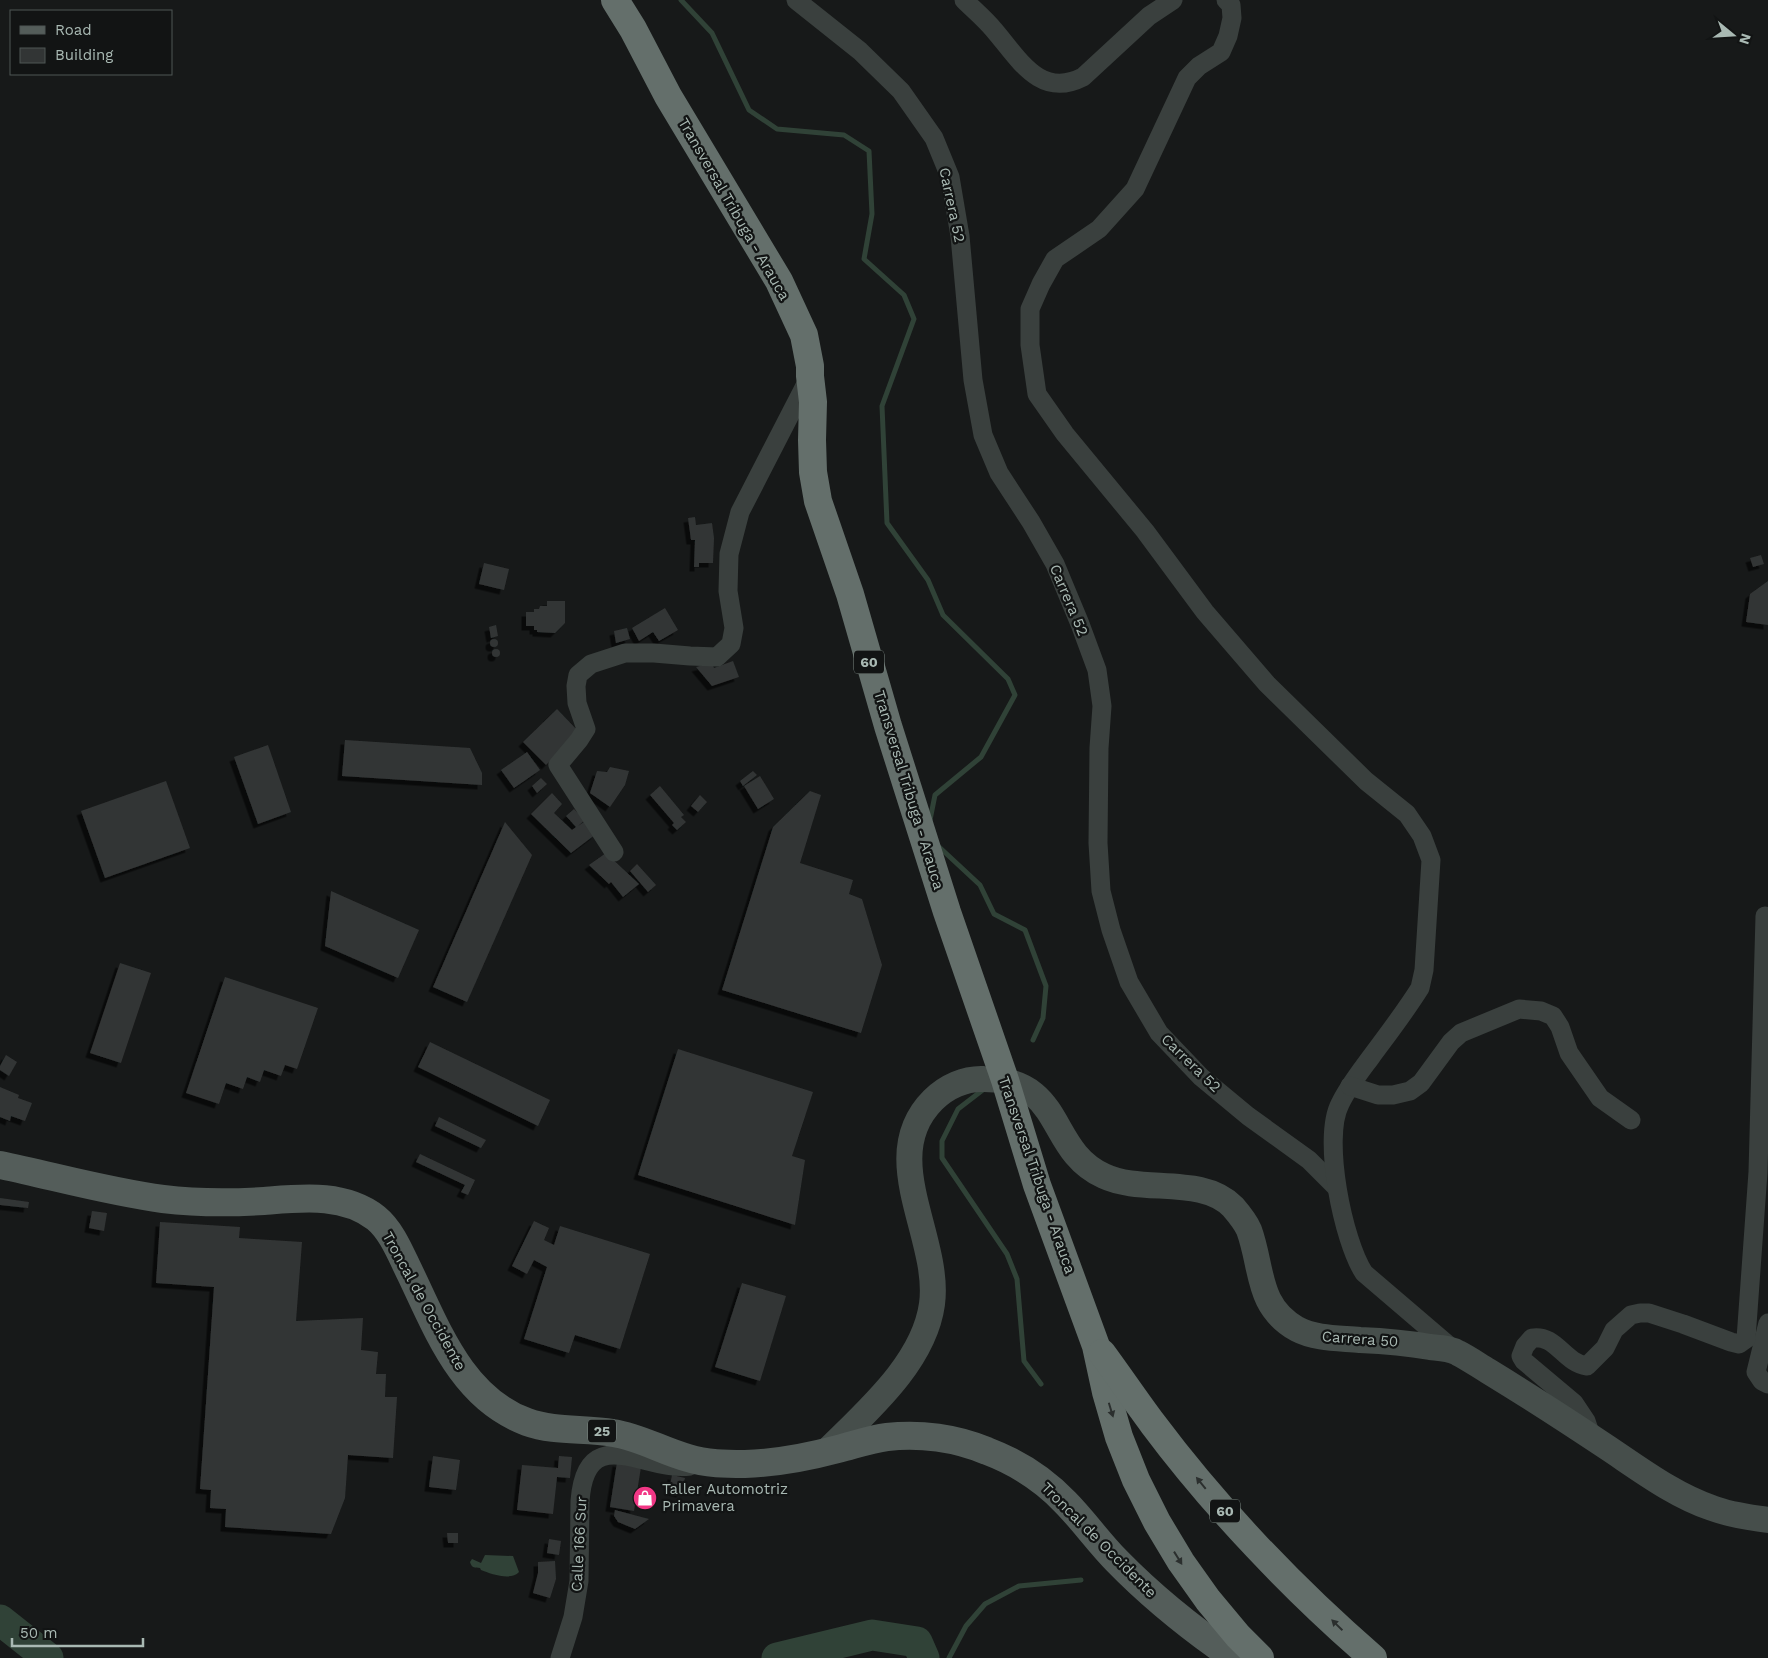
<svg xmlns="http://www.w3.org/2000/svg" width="1768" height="1658" viewBox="0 0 1768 1658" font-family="'Work Sans',sans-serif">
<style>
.water{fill:#304237}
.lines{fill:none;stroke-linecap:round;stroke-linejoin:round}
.stream{stroke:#304237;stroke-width:5}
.river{stroke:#304237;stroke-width:31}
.building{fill:#323535;filter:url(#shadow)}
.street{stroke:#3a403e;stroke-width:19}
.secondary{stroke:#464e4b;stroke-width:26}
.primary{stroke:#545d5a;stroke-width:28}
.highway{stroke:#646f6b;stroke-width:28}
.oneway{fill:#2b2f2e}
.labels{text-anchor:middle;stroke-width:4.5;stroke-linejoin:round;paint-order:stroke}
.shield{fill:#121414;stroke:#7c8883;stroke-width:1}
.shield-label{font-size:14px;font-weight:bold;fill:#a9b9b3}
.street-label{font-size:15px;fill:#a9b9b3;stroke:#121414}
.poi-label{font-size:15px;fill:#a9b9b3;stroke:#121414;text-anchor:start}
</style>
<defs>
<filter id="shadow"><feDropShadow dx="-4.5" dy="4.5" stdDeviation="0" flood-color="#0009"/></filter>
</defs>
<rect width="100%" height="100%" fill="#171919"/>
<path class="water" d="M485,1555L513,1556L519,1572C511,1581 491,1574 481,1570L480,1568C475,1567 472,1569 470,1562L472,1559L481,1563Z"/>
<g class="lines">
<g class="stream">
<polyline points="681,0 712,33 749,110 777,129 844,135 869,151 872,214 864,259 904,295 914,319 882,406 887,523 928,580 943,615 1008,679 1015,695 981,757 935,795 930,820"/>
<polyline points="937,845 980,885 994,914 1025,930 1046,986 1043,1018 1033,1040"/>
<polyline points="984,1089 958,1109 942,1141 942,1158 1007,1254 1017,1279 1024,1361 1041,1384"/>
<polyline points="949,1658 966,1626 985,1604 1019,1586 1081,1580"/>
</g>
<g class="river">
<polyline points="0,1620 48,1658"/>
<polyline points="777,1658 872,1635 917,1642 924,1658"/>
</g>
</g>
<g class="building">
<polygon points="695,517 696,525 712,523 714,538 713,563 699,563 699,567 694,567 695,540 691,540 688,518"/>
<polygon points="1761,555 1764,564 1753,567 1750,558"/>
<polygon points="484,563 509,569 504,590 479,584"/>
<polygon points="1768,581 1768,625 1746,622 1750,594"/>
<polygon points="547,601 565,601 565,623 555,633 537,632 537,630 534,630 534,626 526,626 526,612 534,612 534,609 539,609 540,606 547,606"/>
<polygon points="665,608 678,630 659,641 653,632 639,641 632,628"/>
<polygon points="496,625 498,636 491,638 489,627"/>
<polygon points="627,628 630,639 616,643 614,631"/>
<circle cx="494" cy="643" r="4"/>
<circle cx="496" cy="653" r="4"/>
<polygon points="733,661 739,677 712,686 696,667 712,663 714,668"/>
<polygon points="557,709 579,732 546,765 523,742"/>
<polygon points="345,740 470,748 482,773 482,785 342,776"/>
<polygon points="268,745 291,812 258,824 234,757"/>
<polygon points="527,752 540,770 514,788 501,770"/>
<polygon points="610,767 629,771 625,785 610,807 590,793 597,771 607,772"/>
<polygon points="753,771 757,775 743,786 740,781"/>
<polygon points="760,776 774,799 758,809 744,786"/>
<polygon points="541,778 547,784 537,793 532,786"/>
<polygon points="166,781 190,848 105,878 81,811"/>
<polygon points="660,786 684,815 681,817 686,822 677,830 672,825 674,823 650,795"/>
<polygon points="810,791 821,795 800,863 853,880 849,894 862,899 882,965 861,1033 722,990 773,827"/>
<polygon points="552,793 562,804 554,813 572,830 576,827 566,816 574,809 585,820 578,826 584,822 596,834 571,853 531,814"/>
<polygon points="700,795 707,802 698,812 691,806"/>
<polygon points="505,822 532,855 467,1002 433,987"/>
<polygon points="606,853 639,884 623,897 611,882 609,884 589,865"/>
<polygon points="637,864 656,885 648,892 630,871"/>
<polygon points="331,891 419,930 398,978 325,946"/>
<polygon points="120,963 151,973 121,1063 90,1053"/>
<polygon points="225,977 318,1008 297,1069 285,1065 281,1076 264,1070 260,1082 247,1077 243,1089 226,1083 219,1104 186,1093"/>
<polygon points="430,1042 550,1100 538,1126 418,1067"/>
<polygon points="678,1049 813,1092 792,1156 805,1160 795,1225 638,1175"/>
<polygon points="6,1055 17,1062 9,1076 0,1070 0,1066"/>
<polygon points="0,1087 19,1095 18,1098 32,1103 25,1121 11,1116 10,1121 0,1117"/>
<polygon points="439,1117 486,1140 481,1148 435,1126"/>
<polygon points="420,1154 475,1180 468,1195 461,1192 465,1185 416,1162"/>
<polygon points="0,1198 29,1202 28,1208 0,1205"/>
<polygon points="92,1211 107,1213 104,1231 89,1228"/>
<polygon points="534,1221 549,1228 544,1240 554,1245 560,1226 650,1254 620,1349 575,1335 569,1353 524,1339 547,1267 534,1260 527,1274 512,1266"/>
<polygon points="160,1222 240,1227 239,1238 302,1242 296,1321 363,1318 361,1350 378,1352 376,1374 386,1374 385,1397 397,1397 393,1458 348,1455 345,1498 331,1534 225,1527 226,1509 210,1508 211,1490 200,1489 214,1287 156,1283"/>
<polygon points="742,1283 786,1296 760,1381 715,1367"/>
<polygon points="433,1456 460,1460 456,1490 429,1487"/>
<polygon points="559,1456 572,1457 570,1478 557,1477 553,1514 517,1510 522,1465 558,1468"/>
<polygon points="617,1462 641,1467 634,1511 610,1507"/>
<polygon points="672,1475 685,1478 681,1493 669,1490"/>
<polygon points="615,1510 649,1519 635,1529 618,1522 614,1516"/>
<polygon points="447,1533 458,1533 458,1543 448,1543"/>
<polygon points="549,1539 561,1541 559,1555 547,1553"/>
<polygon points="555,1561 556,1579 550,1598 533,1593 538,1573 538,1562"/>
</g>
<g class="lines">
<g class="street">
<polyline points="796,0 860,51 901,91 934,138 950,177 960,236 973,380 983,435 999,473 1031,522 1055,564 1080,624 1097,670 1102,706 1099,748 1098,843 1101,891 1111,930 1129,982 1159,1033 1201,1077 1248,1116 1309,1160 1336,1187"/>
<path d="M964,0C974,10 985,19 994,30C1019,59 1040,99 1083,77L1149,16L1173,0"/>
<path d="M1226,0L1231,5L1232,18L1228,36L1221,52L1199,66L1187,78L1135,189L1099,229L1055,259L1041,284L1030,309V345L1037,394L1065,434L1145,531L1205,612L1267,684L1366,781L1407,814L1422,836L1431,860L1424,970L1420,988C1405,1012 1388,1034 1371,1057C1360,1072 1348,1087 1340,1104C1322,1138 1343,1241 1364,1273L1454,1350"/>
<polyline points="614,852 558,765 579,740 586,729 577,703 576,686 578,675 591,664 625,653 654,653 690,656 717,657 731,644 734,628 728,591 729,554 740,512 810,376"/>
<polyline points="1350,1086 1378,1095 1393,1095 1410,1091 1421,1083 1451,1042 1461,1033 1519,1009 1541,1011 1553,1016 1560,1027 1569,1053 1600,1098 1631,1120"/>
<polyline points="1768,1323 1756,1372 1762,1381 1768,1384"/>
<path d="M1591,1436L1586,1421L1574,1403L1524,1361L1521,1356L1525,1346L1532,1338C1556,1334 1564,1363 1587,1366L1605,1348L1614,1330L1631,1315L1640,1313H1649L1683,1324L1731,1342L1739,1344L1746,1339L1758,1172L1765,916"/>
<path d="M560,1658L573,1617L579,1581L580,1501C586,1420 645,1472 690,1466"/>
</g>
<path class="secondary" d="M826,1452C866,1412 924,1363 932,1304C941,1237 876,1157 933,1100C946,1087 965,1078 984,1079C1066,1080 1046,1150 1104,1176C1142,1194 1202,1175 1233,1207C1239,1214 1246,1223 1249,1230C1263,1268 1256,1306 1297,1329C1316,1339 1339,1338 1360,1340C1383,1341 1407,1343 1430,1347C1440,1348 1450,1348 1458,1353C1468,1358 1478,1365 1488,1371C1529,1396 1569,1422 1608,1448C1641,1470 1674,1495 1712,1508C1730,1515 1749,1517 1768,1520"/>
<path class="primary" d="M0,1165C53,1176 109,1192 163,1199C196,1203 231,1203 264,1201C302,1198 344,1193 376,1218C392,1231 401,1255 410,1273C438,1331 462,1398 527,1422C555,1432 584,1428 613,1433C640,1437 662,1451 688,1458C706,1464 727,1464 745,1464C777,1463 808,1457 838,1449C854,1445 871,1439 887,1437C920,1433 956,1438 987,1451C1016,1462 1043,1479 1065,1502C1083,1520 1099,1543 1117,1561C1153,1598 1192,1629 1234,1658"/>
<g class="highway">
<polyline points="615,0 633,29 668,96 779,281 804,335 810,366 810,376 813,402 812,440 813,472 818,501 850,594 888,726 947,912 1005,1080 1037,1185 1096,1346 1106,1392 1119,1437 1136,1480 1157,1522 1181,1562 1208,1600 1238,1636 1260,1658"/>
<path d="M1102,1353C1119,1376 1135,1400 1153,1424C1215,1507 1295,1591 1373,1658"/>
</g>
</g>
<defs><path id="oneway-solid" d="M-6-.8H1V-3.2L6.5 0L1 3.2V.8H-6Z" transform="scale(1.25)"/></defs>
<g class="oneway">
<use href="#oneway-solid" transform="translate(1111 1410) rotate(73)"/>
<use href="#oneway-solid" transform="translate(1201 1483) rotate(-129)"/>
<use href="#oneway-solid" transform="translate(1178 1558) rotate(58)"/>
<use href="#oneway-solid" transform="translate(1337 1625) rotate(-136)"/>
</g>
<defs>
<g id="shop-disc" transform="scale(1.25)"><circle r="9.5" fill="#f13785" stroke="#121414"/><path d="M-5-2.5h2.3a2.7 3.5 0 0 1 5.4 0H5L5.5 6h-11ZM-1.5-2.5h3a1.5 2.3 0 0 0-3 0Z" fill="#fff"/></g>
</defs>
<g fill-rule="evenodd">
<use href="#shop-disc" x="645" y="1498"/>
</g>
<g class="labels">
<g class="shield">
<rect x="854" y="650.5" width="30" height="23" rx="4"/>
<rect x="588" y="1419.5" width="28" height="23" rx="4"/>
<rect x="1210" y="1499.5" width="30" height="23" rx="4"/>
</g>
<g class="shield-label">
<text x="869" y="667">60</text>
<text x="602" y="1436">25</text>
<text x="1225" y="1516">60</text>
</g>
<g class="street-label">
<text transform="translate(952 205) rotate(78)" y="5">Carrera 52</text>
<text transform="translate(734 209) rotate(60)" y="5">Transversal Tribuga - Arauca</text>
<text transform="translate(1069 600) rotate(67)" y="5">Carrera 52</text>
<text transform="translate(909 790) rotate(73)" y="5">Transversal Tribuga - Arauca</text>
<text transform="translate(1191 1063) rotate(44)" y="5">Carrera 52</text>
<text transform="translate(1037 1175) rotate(71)" y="5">Transversal Tribuga - Arauca</text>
<text transform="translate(424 1301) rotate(61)" y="5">Troncal de Occidente</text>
<text transform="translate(1360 1339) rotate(4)" y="5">Carrera 50</text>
<text transform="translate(1099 1540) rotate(45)" y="5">Troncal de Occidente</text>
<text transform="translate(579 1544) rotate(-87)" y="5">Calle 166 Sur</text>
</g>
<g class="poi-label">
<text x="662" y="1494">Taller Automotriz<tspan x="662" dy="17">Primavera</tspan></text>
</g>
</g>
<rect x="10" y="10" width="162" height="65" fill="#121414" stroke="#4e5654"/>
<rect x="20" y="26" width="25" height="8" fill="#545d5a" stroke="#4e5654"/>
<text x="55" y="35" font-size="15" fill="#a9b9b3">Road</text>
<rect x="20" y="48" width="25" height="15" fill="#323535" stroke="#4e5654"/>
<text x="55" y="60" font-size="15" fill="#a9b9b3">Building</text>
<g transform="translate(1733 35) rotate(108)" stroke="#121414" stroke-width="4" paint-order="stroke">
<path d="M0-4L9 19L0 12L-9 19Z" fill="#a9b9b3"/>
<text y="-8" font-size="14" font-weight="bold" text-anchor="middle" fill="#a9b9b3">N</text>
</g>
<path d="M12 1638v8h131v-8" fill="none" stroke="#a9b9b3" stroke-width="2.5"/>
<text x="20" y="1638" font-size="15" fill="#a9b9b3" stroke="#121414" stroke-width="4" paint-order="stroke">50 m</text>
</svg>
